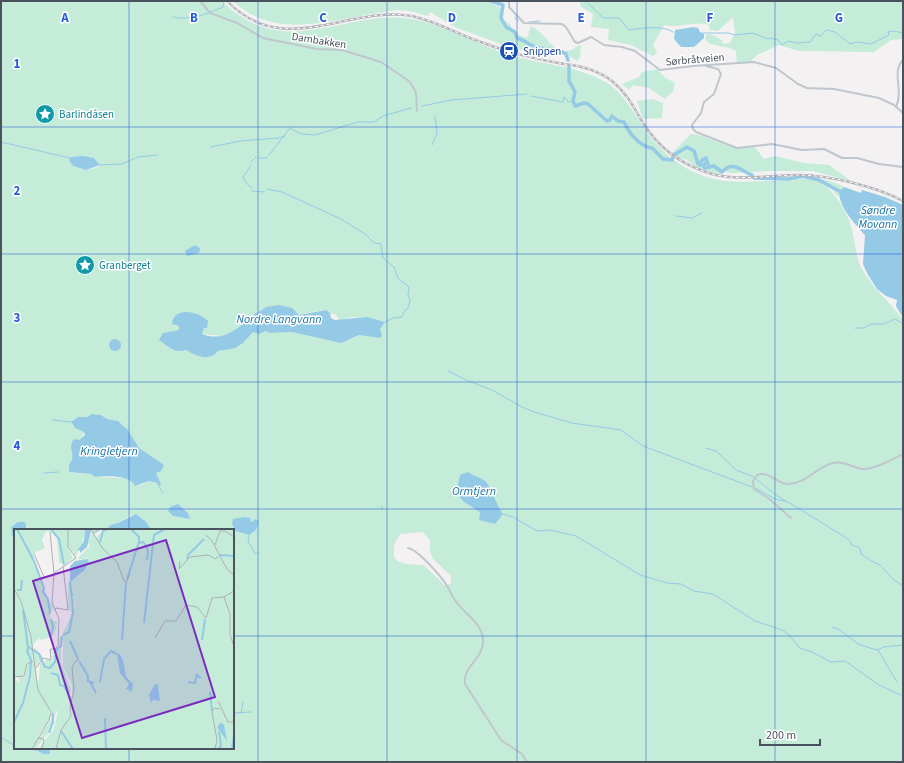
<svg xmlns="http://www.w3.org/2000/svg" width="904" height="763" viewBox="0 0 904 763" font-family="'Source Sans 3',sans-serif">
<style>
.green{fill:#c4ecd9;fill-rule:evenodd}
.water{fill:#94cae6}
.lines{fill:none;stroke-linecap:round;stroke-linejoin:round}
.stream{stroke:#94cae6;stroke-width:1}
.river{stroke:#94cae6;stroke-width:3.5}
.minor{stroke:#c0c6ce;stroke-width:2}
.rail-casing{stroke:#b4b5bb;stroke-width:2.5}
.rail{stroke:#fff;stroke-width:1;stroke-dasharray:3;stroke-linecap:butt}
.grid{fill:none;stroke:#275dd7;stroke-width:1;stroke-opacity:0.55}
.labels{text-anchor:middle;stroke-width:3;stroke-linejoin:round;paint-order:stroke}
.street-label{font-size:11px;fill:#4a525d;stroke:#fff}
.transit-label{font-size:11px;fill:#164399;stroke:#fff;text-anchor:start}
.culture-label{font-size:11px;fill:#0d838f;stroke:#fff;text-anchor:start}
.water-label{font-size:12px;font-style:italic;fill:#1873a2;stroke:#fff}
.inset-river{fill:none;stroke:#94cae6;stroke-width:2}
.inset-road{fill:none;stroke:#afb1b6;stroke-width:1}
.view{fill:#7b2cbf;fill-opacity:0.15;stroke:#7b2cbf;stroke-width:2}
.inset-edge{fill:none;stroke:#4a525d;stroke-width:2}
.grid-label{font-size:13px;text-anchor:middle;font-weight:bold;fill:#275dd7;stroke:#fff;stroke-width:3;stroke-linejoin:round;paint-order:stroke}
</style>
<rect width="100%" height="100%" fill="#f3f1f1"/>
<g class="green">
<path d="M1,1H222C289,68 353,0 425,22C455,31 483,47 513,56C545,65 579,66 607,83C626,95 634,115 647,132C664,157 694,178 725,181C747,183 770,180 792,181C808,175 829,179 844,187L839,191V198L833,190L827,187C837,197 847,212 851,226C855,239 855,255 861,267C871,288 890,301 903,320V762H1ZM94,158L99,163V167L86,170L73,166ZM323,310L331,314H335L339,320H342C350,314 375,319 385,322L380,329L379,338L359,335L351,339L330,341L320,337L292,332L270,333L267,331L262,333L253,332C249,335 246,341 242,343C231,350 197,356 185,350L180,352L169,333L179,331V326L173,325L208,327L204,328L202,334L222,336L237,331L250,318L261,313L299,315ZM101,415L107,419L118,421L128,430L139,448L163,464L164,466L161,471L156,473L161,484L159,486L157,483L150,481L138,486L126,478L95,477L91,474L73,473L68,466L74,456L71,451L85,432L71,425L83,416L85,418ZM460,475C493,478 487,492 503,515C480,512 472,511 456,493ZM178,504L188,513L190,519L173,516ZM132,515L140,517L151,530H233V748H49L50,749L42,753L38,752L37,748H15V538L12,536L11,527L15,524L28,527L27,530H107L110,525L118,523ZM420,532L424,533L430,541V552L433,559L451,576V583L445,586C438,577 431,574 424,565L406,564L397,561L394,557V545L400,534Z"/>
<path d="M233,1H493L492,4L501,8L500,17L510,24L512,32L527,38L531,26C548,34 557,64 579,45L581,46L580,57L577,61C559,47 532,54 512,48L457,28L430,12L428,16L410,11L397,10C343,16 278,44 233,1Z"/>
<path d="M581,1H903V39L891,40L874,52L799,51L779,45L757,55L750,62L737,64L736,51L730,48L710,44L705,39L707,34L713,35L722,40L723,44L730,43L735,33L733,17L718,31L710,30L709,25C691,20 680,29 664,25L653,45L657,53L653,56L631,45L608,40L609,29L591,27L593,14L580,6Z"/>
<polygon points="657,69 664,77 675,83 673,91 665,99 649,88 633,85 629,90 622,84 639,77 642,72"/>
<polygon points="653,99 663,103 662,118 643,119 637,101"/>
<path d="M691,134C713,136 732,154 754,146L764,159L775,156L804,163L829,165L851,181L813,171H767L733,173L722,171L720,174L697,168L687,160L676,157L672,153Z"/>
</g>
<g class="water">
<polygon points="693,27 698,28 700,32 704,34 704,38 694,47 681,47 674,39 675,30"/>
<polygon points="83,156 94,158 100,165 86,170 73,166 69,160 71,157"/>
<path d="M844,187L861,193L862,190L885,197L903,205V318L896,306L897,300L886,296L877,289L868,275L863,264L865,235C854,223 839,207 839,191Z"/>
<polygon points="195,245 200,248 199,253 187,256 185,251"/>
<path d="M279,305L292,308L299,315L326,310L330,313L331,318L335,320L367,317L385,322L380,329L382,336L379,338L359,335L341,343L292,332L270,333L266,331L259,334L253,332L243,343L235,348L218,351C209,362 196,356 186,350C174,354 168,346 159,340L163,333L179,330V326L172,324C173,306 199,311 208,321L207,328H204L202,334C223,342 236,330 251,317C256,312 260,312 266,307Z"/>
<circle cx="115" cy="345" r="6"/>
<path d="M91,414L101,415L107,419L118,421L128,430L139,448L163,464L164,466L161,471L156,473L161,484L159,487L157,483L149,481L135,486C130,474 106,476 95,477L91,474L69,472V464C78,456 66,449 74,439L79,440L85,435L84,432L75,428L71,422L78,417H88Z"/>
<path d="M468,472C473,476 480,477 485,481C491,486 496,505 503,514L495,524L479,520L480,512L464,502L456,493L460,475Z"/>
<polygon points="178,504 188,513 190,519 173,516 168,511 170,507"/>
<polygon points="136,514 146,522 151,530 107,530 110,525 118,523"/>
<polygon points="245,517 251,518 250,521 252,522 255,519 259,521 256,530 249,535 236,531 232,524 233,519"/>
<polygon points="18,522 25,522 27,530 15,530 15,538 12,536 11,527"/>
<polygon points="37,748 49,748 50,754 43,754 36,750"/>
</g>
<g class="lines">
<g class="stream">
<path d="M588,3L603,18H619L629,30C642,28 664,25 673,32"/>
<polyline points="501,12 503,14"/>
<path d="M173,17C190,21 206,14 223,7L224,2"/>
<polyline points="515,17 518,21"/>
<polyline points="529,22 540,21"/>
<polyline points="702,33 728,33 735,35 753,33 768,39 771,38 778,40 782,45 788,41 797,43 810,42 816,34 820,36 827,30 835,32 850,44 857,42 871,44 889,35 888,32 894,31 903,33"/>
<polyline points="531,96 563,102 564,97 569,102 573,101"/>
<polyline points="422,106 452,100 527,94"/>
<polyline points="1,142 70,158"/>
<polyline points="432,145 437,133 435,116"/>
<polyline points="211,147 240,141 279,138 285,136"/>
<polyline points="269,155 290,128 301,134 315,135 358,122 374,122 383,116 411,108"/>
<polyline points="258,158 267,158"/>
<polyline points="251,162 256,157"/>
<polyline points="100,165 122,164 138,157 157,155"/>
<polyline points="251,165 243,177 246,183 252,188"/>
<polyline points="267,189 282,192 341,219 365,234 374,243 381,244 383,258 394,267 398,278 409,287 408,296 410,300 408,308 405,310 402,317 393,318 385,322"/>
<polyline points="252,191 265,192"/>
<polyline points="676,216 692,218 702,213"/>
<polyline points="855,328 864,328 871,324 884,324 895,319 902,323"/>
<polyline points="448,371 466,380 492,390 522,407 534,412 572,423 621,430 643,446 752,487"/>
<polyline points="52,420 71,422"/>
<polyline points="706,448 716,451 736,470 754,477"/>
<polyline points="44,473 58,472"/>
<polyline points="756,479 777,496 786,501"/>
<polyline points="159,487 163,493"/>
<polyline points="755,488 775,499 788,502 845,537 850,541 852,545 860,548 861,554 871,561 880,565 893,579 903,586"/>
<polyline points="382,509 382,506"/>
<polyline points="503,514 513,517 537,531 550,530 576,536 640,575 667,583 681,584 694,591 713,594 755,621 782,630 788,634 800,648 812,652 831,662 845,661 879,685 903,696"/>
<polyline points="249,535 248,543 251,545 255,554 259,553"/>
<polyline points="832,627 840,630 858,644 873,649 878,650 883,647 903,645"/>
<polyline points="878,650 897,682"/>
<polyline points="233,712 234,705"/>
<polyline points="233,713 251,712"/>
<polyline points="241,713 243,702"/>
<polyline points="1,737 15,746"/>
<polyline points="19,748 36,750"/>
</g>
<g class="river">
<path d="M491,1L503,5L501,18L506,27L515,32L517,38C525,40 530,46 538,48C547,50 557,48 566,54L568,60"/>
<path d="M569,67V81L575,92L573,101L575,106L584,103L588,104L607,121L610,120L612,116L618,121L624,122C629,133 640,147 652,148L663,159L672,160L673,157"/>
<polyline points="674,155 687,147 694,151 698,164 700,165 702,160 706,158 708,164"/>
<path d="M707,162L703,166L705,168L714,166L722,172C733,160 741,171 752,175"/>
<polyline points="754,178 789,179 803,176 819,180 839,191"/>
</g>
<g class="minor">
<polyline points="200,1 210,13 237,23 263,38 317,49 342,50 381,62 409,81 413,87 416,93 417,111"/>
<polyline points="509,1 509,7 524,23 562,24 566,27 575,42 578,43 591,37 604,45 622,47 635,51 660,70 693,66 754,62 776,68 798,84 807,88 834,89 879,98 894,105 903,113"/>
<polyline points="706,66 718,69 721,74 714,94 704,102 701,113 692,125 693,129 696,132 737,148 772,144 802,150 824,149 842,158 857,158 879,164 903,167"/>
<path d="M896,107C904,91 891,72 903,60"/>
<path d="M791,518L768,498L754,489L753,481L757,475C768,470 777,484 788,484C806,484 816,467 833,463C843,460 852,468 863,469C872,470 894,459 903,454"/>
<path d="M408,548C417,549 442,577 447,586C451,592 453,599 458,604C467,616 483,624 483,641C484,658 462,667 465,684L501,740L522,754L527,762"/>
</g>
<g class="rail-casing">
<path id="rail" d="M227,1C284,60 347,5 412,16C435,21 456,33 478,41C506,52 535,59 564,64C582,66 598,70 612,81C627,93 634,108 643,123C657,145 678,162 703,171C733,183 767,175 799,175C828,175 878,187 903,201"/>
</g>
<use href="#rail" class="rail"/>
</g>
<path class="grid" d="M129,1V530M258,1V762M387,1V762M517,1V762M646,1V762M775,1V762M1,127H903M1,254H903M1,382H903M1,509H903M1,636H15M233,636H903M129,748V762"/>
<defs>
<g id="station-disc" transform="scale(1)"><circle r="9.5" fill="#1a4fb4" stroke="#fff"/><path d="M-3-6H3Q5-6 5-4V2Q5 4 3 4L4.5 6H3L1.5 4h-3L-3 6H-4.5L-3 4Q-5 4-5 2V-4Q-5-6-3-6ZM-3.5-4v3h7v-3ZM-3.5 1v1.5H-2V1ZM2 1v1.5H3.5V1Z" fill="#fff"/></g>
<g id="sight-disc" transform="scale(1)"><circle r="9.5" fill="#0f9aa8" stroke="#fff"/><path d="M0-6L1.8-2.2L6-1.7L2.9 1.2L3.7 5.4L0 3.3L-3.7 5.4L-2.9 1.2L-6-1.7L-1.8-2.2Z" fill="#fff"/></g>
</defs>
<g fill-rule="evenodd">
<use href="#station-disc" x="509" y="51"/>
<use href="#sight-disc" x="45" y="114"/>
<use href="#sight-disc" x="85" y="265"/>
</g>
<g class="labels">
<g class="street-label">
<text transform="translate(319 40) rotate(9)" y="4">Dambakken</text>
<text transform="translate(695 59) rotate(-5)" y="4">Sørbråtveien</text>
</g>
<g class="transit-label">
<text x="523" y="55">Snippen</text>
</g>
<g class="culture-label">
<text x="59" y="118">Barlindåsen</text>
<text x="99" y="269">Granberget</text>
</g>
<g class="water-label">
<text x="878" y="214">Søndre<tspan x="878" dy="14">Movann</tspan></text>
<text x="279" y="323">Nordre Langvann</text>
<text x="109" y="455">Kringletjern</text>
<text x="474" y="495">Ormtjern</text>
</g>
</g>
<g transform="translate(14 529)">
<rect width="220" height="220" fill="#f3f1f1"/>
<path d="M0,0H71L69,12L61,29L59,30L60,29V24L53,18L59,29L52,35L45,34L43,9L36,3L32,2L28,11L31,19L21,23L22,28H19L34,71L40,77L37,84L36,80L32,81L35,82L37,92H43L42,101L38,108L27,111L25,109L17,118V121L21,119L29,128L21,138L24,158L26,134H31V131H40L37,127L41,125L36,124L37,121L42,123L46,118L44,115L47,105V133L57,161L54,171L42,183L34,205L30,209H25L37,190V183L35,178L36,190L24,207V210H29L22,220H19L23,213L18,220H0V154L1,150L5,154V148L10,147L14,135L20,132L18,126L19,132L14,134L9,147L0,148ZM77,0H88L81,5V10L90,0H220V220H24L40,200L44,181L58,166V156L49,137V104L61,78L55,52L68,45L76,34L72,28L71,31L63,30L76,17L74,14L78,4ZM103,125H106L109,131L111,145L117,152L118,163L114,152L106,143ZM140,156L145,160L146,172L139,171L137,174L135,166ZM54,51L60,74L58,84L54,80Z" fill="#c4ecd9" fill-rule="evenodd"/>
<path d="M71,0H76L77,2L73,18L66,24V21L63,22L70,12ZM74,30L75,34L70,42L56,53V37L61,32ZM103,125H106L109,131L112,147L119,155L118,163L112,160L115,155L106,144ZM144,155L146,172L139,171L137,174L135,166L140,156ZM207,193L210,196L213,212L203,198Z" fill="#94cae6"/>
<path class="inset-river" d="M3,0L20,32L30,59L29,63L34,70L36,85M37,0L45,10L50,36M117,0L125,8V14L129,13L132,17L134,22L133,31M86,13L89,2L93,0M206,26L220,27M173,30L174,26L190,10M113,50L125,13M56,53L58,68M3,61H7L8,51M58,69L59,83M9,81L14,118M130,94L140,6L151,0M37,106L39,98L37,90M49,106L55,103L59,83M108,111L112,53M188,111L191,90M56,112L64,130M15,118L25,125L31,138L36,139L41,133L42,121L47,117L48,107M65,132L74,147V152L80,154M37,144L44,146L46,156L50,157L54,164M76,153L82,164M86,153L90,130L97,122L103,125M174,153L181,154L183,146L187,149M196,163L198,182M91,189L92,220M0,193L9,174L16,147L17,131L13,122L15,118M47,202L59,220M35,204L39,193V184M204,220L207,217L205,202M218,220L220,207"/>
<path class="inset-road" d="M77,0L79,4L87,0M79,4L89,20L103,33L110,52H113L116,44M192,6L198,12L213,40L220,46M201,16L206,2H211L220,8M21,27L30,48L38,47M166,32L165,40L176,28L194,26L201,30L205,27M40,44L62,29L54,18V0M0,60L7,72L17,108L24,161L37,183L35,191L18,220M210,68L216,85V105L220,118M41,82L42,79L54,81L49,37M141,109L151,92H162L172,76L183,78L192,89L198,69L210,68L220,62M22,139L29,129L37,131L36,120H41L44,117L45,90L38,73L40,44L36,3M0,148L10,147L13,135L19,132M204,172L214,193H220M24,209L30,210L28,220M42,220L47,201L57,187L56,178L60,161L58,139L61,133L65,130M201,220L203,211L198,183L200,179L206,180"/>
<path class="view" d="M152,11L201,168L68,209L19,52Z"/>
<rect width="220" height="220" class="inset-edge"/>
</g>
<g class="grid-label">
<text x="65" y="22">A</text>
<text x="194" y="22">B</text>
<text x="323" y="22">C</text>
<text x="452" y="22">D</text>
<text x="581" y="22">E</text>
<text x="710" y="22">F</text>
<text x="839" y="22">G</text>
<text x="17" y="68">1</text>
<text x="17" y="195">2</text>
<text x="17" y="322">3</text>
<text x="17" y="450">4</text>
</g>
<rect width="904" height="763" fill="none" stroke="#4a525d" stroke-width="4"/>
<path d="M760 739v6h60v-6" fill="none" stroke="#4a525d" stroke-width="2"/>
<text x="766" y="739" font-size="12" fill="#4a525d" stroke="#ffffff" stroke-width="3" paint-order="stroke">200 m</text>
</svg>
